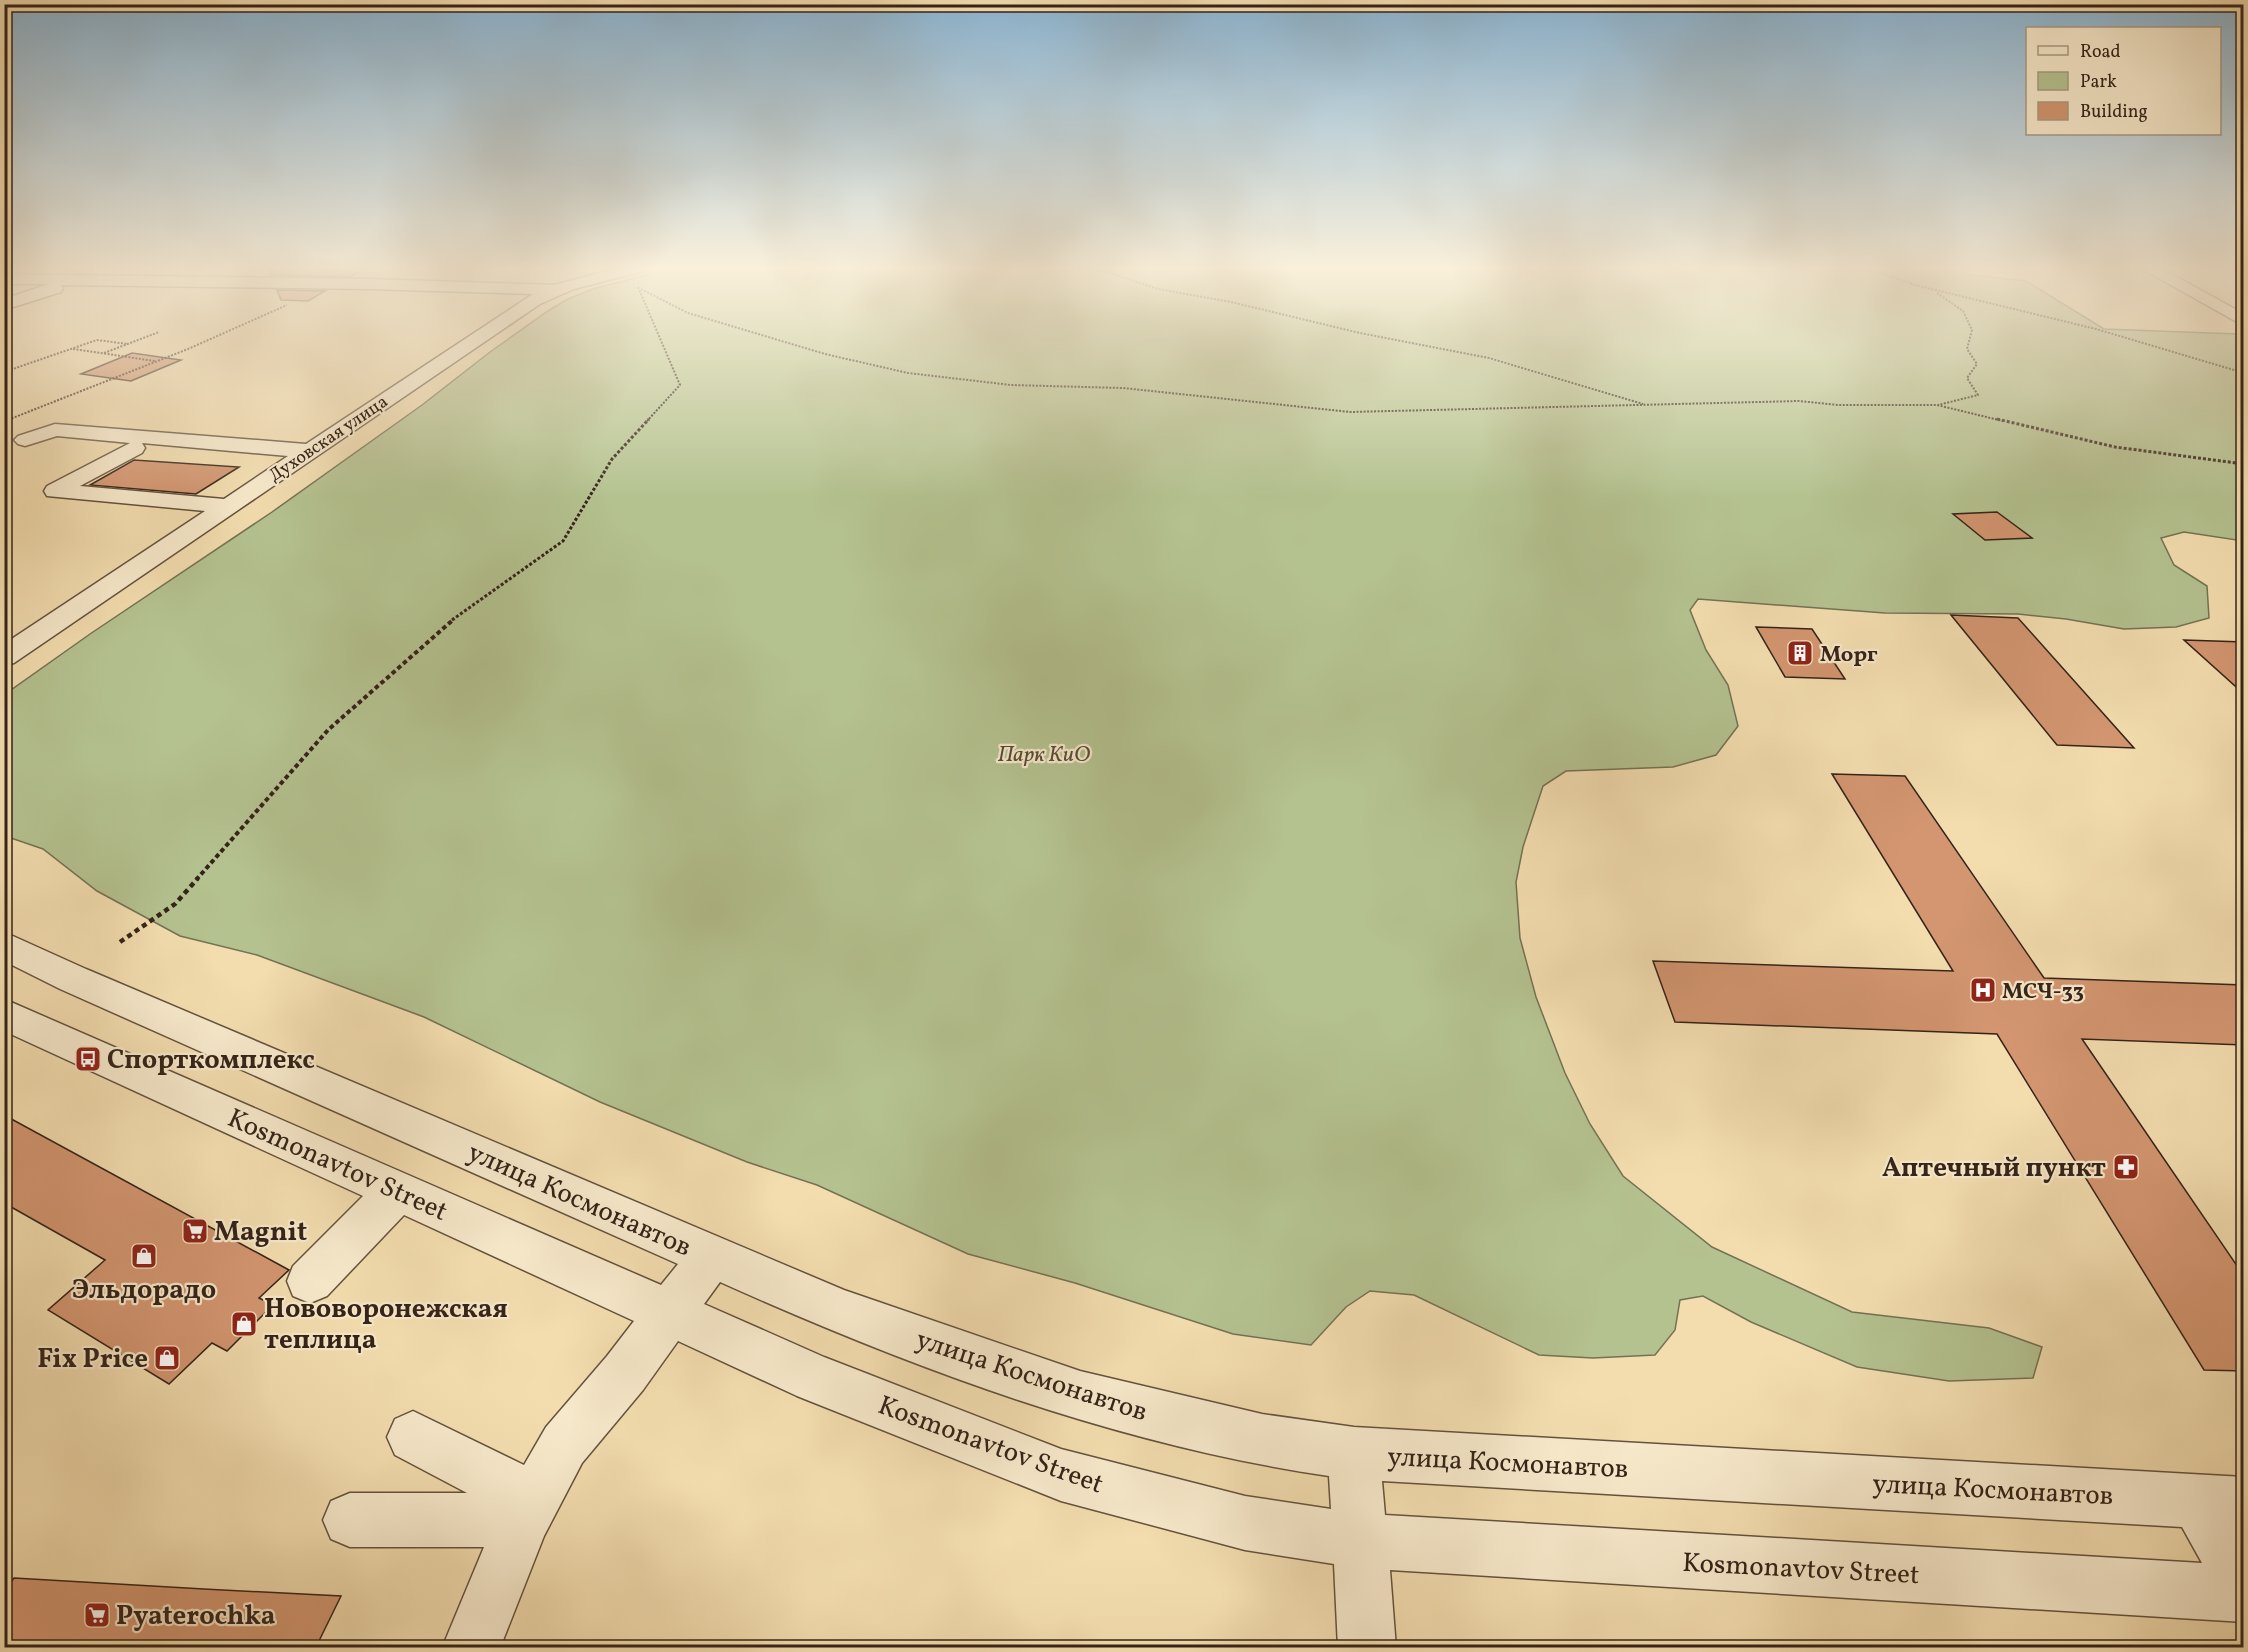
<svg xmlns="http://www.w3.org/2000/svg" width="2248" height="1652" viewBox="0 0 2248 1652" font-family="Vollkorn,serif">
<style>
.green{fill:#b4c290;stroke:#747254;stroke-width:1.5}
.building{fill:#d39671;stroke:#342319;stroke-width:1.5}
.lines{fill:none;stroke-linecap:round;stroke-linejoin:round}
.minor-casing{stroke:#64523e;stroke-width:3}
.path-far3{stroke:#342319;stroke-width:2;stroke-dasharray:2 1.5;stroke-linecap:butt}
.path-far2{stroke:#342319;stroke-width:3;stroke-dasharray:3 2;stroke-linecap:butt}
.path-far1{stroke:#342319;stroke-width:4;stroke-dasharray:4.5 3;stroke-linecap:butt}
.path{stroke:#342319;stroke-width:4.5;stroke-dasharray:5 4;stroke-linecap:butt}
.minor{fill:#f7e9cb;fill-rule:evenodd}
.labels{text-anchor:middle;stroke-width:4.5;stroke-linejoin:round;paint-order:stroke}
.far-street-label{font-size:18px;fill:#342319;stroke:#f7e9cb}
.poi-label{font-size:22px;font-weight:bold;fill:#342319;stroke:#f7e9cb;text-anchor:start}
.park-label{font-size:22px;font-style:italic;fill:#544b37;stroke:#f7e9cb}
.near-poi-label{font-size:27px;font-weight:bold;fill:#342319;stroke:#f7e9cb;text-anchor:start}
.near-street-label{font-size:27px;fill:#342319;stroke:#f7e9cb}
</style>
<rect width="100%" height="100%" fill="#f3ddaf"/>
<filter id="stains"><feTurbulence type="fractalNoise" baseFrequency=".00333" numOctaves="4"/><feColorMatrix values="0 0 0 0 .2 0 0 0 0 .09 0 0 0 0 .02 0 0 0 .5 -.17"/></filter>
<radialGradient id="worn" r=".72"><stop offset=".6" stop-color="#630" stop-opacity="0"/><stop offset="1" stop-color="#630" stop-opacity=".3"/></radialGradient>
<polygon class="green" points="694,266 1954,266 1969,275 2026,281 2104,329 2238,334 2243,337 2243,541 2184,532 2161,538 2174,565 2207,586 2209,618 2176,627 2124,629 2066,619 2018,614 1885,613 1698,599 1690,610 1706,650 1728,685 1738,726 1716,755 1673,767 1566,771 1543,786 1523,847 1516,882 1520,938 1536,997 1565,1073 1590,1124 1623,1176 1712,1247 1852,1312 1989,1328 2042,1347 2033,1378 1949,1381 1857,1367 1751,1322 1703,1296 1680,1300 1675,1330 1655,1355 1593,1358 1539,1355 1414,1295 1370,1291 1346,1307 1311,1345 1233,1334 1075,1283 968,1254 817,1185 747,1162 600,1102 424,1017 257,955 180,936 97,891 43,849 5,836 4,695 90,634 272,512 422,405 490,352 548,311 568,299 593,289 653,273"/>
<g class="building">
<polygon points="268,266 369,266 350,277 271,275"/>
<polygon points="277,290 325,291 308,301 281,300"/>
<polygon points="132,353 181,360 131,381 81,374"/>
<polygon points="134,460 239,467 196,494 90,485"/>
<polygon points="1997,512 2032,538 1985,540 1953,514"/>
<polygon points="1951,615 2018,618 2134,748 2057,745"/>
<polygon points="1756,627 1812,629 1845,679 1785,677"/>
<polygon points="2184,640 2244,642 2244,694"/>
<polygon points="1832,774 1905,776 2044,978 2244,985 2244,1045 2082,1039 2244,1276 2244,1371 2204,1370 1997,1034 1675,1022 1653,961 1953,971"/>
<polygon points="4,1115 289,1270 259,1298 273,1305 227,1351 212,1343 169,1384 48,1310 105,1260 4,1203"/>
<polygon points="14,1578 204,1589 341,1596 316,1647 4,1647 4,1592"/>
</g>
<g class="lines">
<g class="minor-casing">
<g id="minor">
<path d="M626,266H654L652,269L574,289L540,304L14,663L4,665V644L205,511L47,496L44,491L47,486L130,443L57,436L25,446L18,444L14,440L18,436L55,424L306,444L533,294L368,289L61,285L63,288L61,292L4,310V299L49,284H4V274L368,279L554,285ZM142,443L288,456L224,499L80,486L142,453L145,448Z"/>
<polygon points="2137,266 2157,266 2244,314 2244,326"/>
<path d="M4,932L86,969L844,1290L1080,1371L1262,1414L1354,1427L2244,1477V1622L1390,1570L1396,1648H1338L1334,1564L1245,1550L1061,1501L797,1396L678,1341L643,1390L582,1463L544,1536L500,1648H442L484,1547H350L331,1539L323,1520L331,1501L350,1493H467L395,1455L387,1437L395,1419L413,1411L524,1465L546,1427L607,1356L634,1321L404,1215L327,1296L310,1303L293,1296L287,1281L293,1266L363,1196L4,1031V999L661,1285L678,1264L60,989L4,961ZM720,1282C914,1369 1118,1445 1329,1476L1331,1509L1245,1496L1061,1449L824,1357L704,1304ZM1382,1481L2182,1527L2202,1563L1385,1515Z"/>
</g>
</g>
<g class="path-far3">
<polyline points="1089,266 1158,289 1231,302 1360,333 1489,358 1643,404"/>
<polyline points="1860,266 1913,284"/>
<polyline points="1911,284 2096,329 2244,373"/>
<polyline points="638,287 680,385 647,421"/>
<polyline points="641,289 688,313 825,354 908,373 1011,385 1123,388 1350,412 1799,401 1838,405 1937,405 2003,421"/>
<polyline points="1937,293 1963,311 1972,330 1967,349 1977,364 1967,378 1978,395 1938,405"/>
<polyline points="73,349 155,361"/>
<polyline points="104,353 159,332"/>
<polyline points="4,372 97,340 128,344"/>
<polyline points="5,421 188,349 287,305"/>
</g>
<g class="path-far2">
<polyline points="1997,419 2115,447 2244,464"/>
<polyline points="4,421 9,419"/>
<polyline points="452,620 563,541 612,459 649,419"/>
</g>
<polyline class="path-far1" points="196,880 328,730 454,619"/>
<polyline class="path" points="120,942 175,904 198,878"/>
<use href="#minor" class="minor"/>
</g>
<linearGradient id="sky" x2="0" y2="1"><stop stop-color="#8cb6d4"/><stop offset="0.54" stop-color="#faf0db"/><stop offset="1" stop-color="#faf0db" stop-opacity="0"/></linearGradient>
<rect width="2248" height="497" fill="url(#sky)"/>
<defs>
<g id="building-square" transform="scale(1.35)"><rect x="-9" y="-9" width="18" height="18" rx="4" fill="#8f2418" stroke="#f7e9cb"/><path d="M-4-6H4V6H1V3H-1V6H-4ZM-2.5-4.3h1.7v1.8h-1.7ZM.8-4.3h1.7v1.8H.8ZM-2.5-1h1.7V.8h-1.7ZM.8-1h1.7V.8H.8Z" fill="#fff"/></g>
<g id="hospital-square" transform="scale(1.35)"><rect x="-9" y="-9" width="18" height="18" rx="4" fill="#8f2418" stroke="#f7e9cb"/><path d="M-5-5h3v3.5h4V-5h3V5h-3V1.5h-4V5h-3Z" fill="#fff"/></g>
<g id="bus-square" transform="scale(1.35)"><rect x="-9" y="-9" width="18" height="18" rx="4" fill="#8f2418" stroke="#f7e9cb"/><path d="M-5-6H5V4H4V6H2V4H-2V6H-4V4H-5ZM-3.5-4V0h7V-4ZM-3.5 1.2v1.5H-2V1.2ZM2 1.2v1.5H3.5V1.2Z" fill="#fff"/></g>
<g id="pharmacy-square" transform="scale(1.35)"><rect x="-9" y="-9" width="18" height="18" rx="4" fill="#8f2418" stroke="#f7e9cb"/><path d="M-2-6h4v4h4v4h-4v4h-4v-4h-4v-4h4Z" fill="#fff"/></g>
<g id="supermarket-square" transform="scale(1.35)"><rect x="-9" y="-9" width="18" height="18" rx="4" fill="#8f2418" stroke="#f7e9cb"/><path d="M-6-5.5h2.5l.6 2H6L4.5 2H-2.5L-4.4-4H-6ZM-1.5 3.2a1.3 1.3 0 1 0 .1 0ZM3 3.2a1.3 1.3 0 1 0 .1 0Z" fill="#fff"/></g>
<g id="shop-square" transform="scale(1.35)"><rect x="-9" y="-9" width="18" height="18" rx="4" fill="#8f2418" stroke="#f7e9cb"/><path d="M-5-2.5h2.3a2.7 3.5 0 0 1 5.4 0H5L5.5 6h-11ZM-1.5-2.5h3a1.5 2.3 0 0 0-3 0Z" fill="#fff"/></g>
</defs>
<g fill-rule="evenodd">
<use href="#building-square" x="1800" y="653"/>
<use href="#hospital-square" x="1983" y="990"/>
<use href="#bus-square" x="88" y="1059"/>
<use href="#pharmacy-square" x="2126" y="1167"/>
<use href="#supermarket-square" x="195" y="1231"/>
<use href="#shop-square" x="144" y="1256"/>
<use href="#shop-square" x="244" y="1324"/>
<use href="#shop-square" x="167" y="1358"/>
<use href="#supermarket-square" x="97" y="1615"/>
</g>
<g class="labels">
<g class="far-street-label">
<text transform="translate(328 438) rotate(-34)" y="6">Духовская улица</text>
</g>
<g class="poi-label">
<text x="1820" y="661">Морг</text>
<text x="2002" y="998">МСЧ-33</text>
</g>
<g class="park-label">
<text x="1044" y="761">Парк КиО</text>
</g>
<g class="near-poi-label">
<text x="107" y="1068">Спорткомплекс</text>
<text x="2106" y="1176" text-anchor="end">Аптечный пункт</text>
<text x="214" y="1240">Magnit</text>
<text x="144" y="1298" text-anchor="middle">Эльдорадо</text>
<text x="264" y="1317">Нововоронежская<tspan x="264" dy="31">теплица</tspan></text>
<text x="148" y="1367" text-anchor="end">Fix Price</text>
<text x="116" y="1624">Pyaterochka</text>
</g>
<g class="near-street-label">
<text transform="translate(338 1164) rotate(24)" y="9">Kosmonavtov Street</text>
<text transform="translate(580 1199) rotate(24)" y="9">улица Космонавтов</text>
<text transform="translate(1032 1375) rotate(18)" y="9">улица Космонавтов</text>
<text transform="translate(991 1444) rotate(20)" y="9">Kosmonavtov Street</text>
<text transform="translate(1508 1462) rotate(3)" y="9">улица Космонавтов</text>
<text transform="translate(1993 1489) rotate(3)" y="9">улица Космонавтов</text>
<text transform="translate(1801 1568) rotate(3)" y="9">Kosmonavtov Street</text>
</g>
</g>
<rect width="2248" height="1652" fill="none" stroke="#f3ddaf" stroke-width="24"/>
<rect x="6" y="6" width="2236" height="1640" fill="none" stroke="#342319" stroke-width="3"/>
<rect x="12" y="12" width="2224" height="1628" fill="none" stroke="#342319" stroke-width="1.5"/>
<rect x="2026" y="27" width="195" height="108" fill="#f7e9cb" stroke="#a99a84" stroke-width="1.5"/>
<rect x="2038" y="46" width="30" height="9" fill="#f7e9cb" stroke="#a99a84" stroke-width="1.5"/>
<text x="2080" y="57" font-size="18" fill="#342319">Road</text>
<rect x="2038" y="72" width="30" height="18" fill="#b4c290" stroke="#a99a84" stroke-width="1.5"/>
<text x="2080" y="87" font-size="18" fill="#342319">Park</text>
<rect x="2038" y="102" width="30" height="18" fill="#d39671" stroke="#a99a84" stroke-width="1.5"/>
<text x="2080" y="117" font-size="18" fill="#342319">Building</text>
<rect width="100%" height="100%" filter="url(#stains)"/>
<rect width="100%" height="100%" fill="url(#worn)"/>
</svg>
